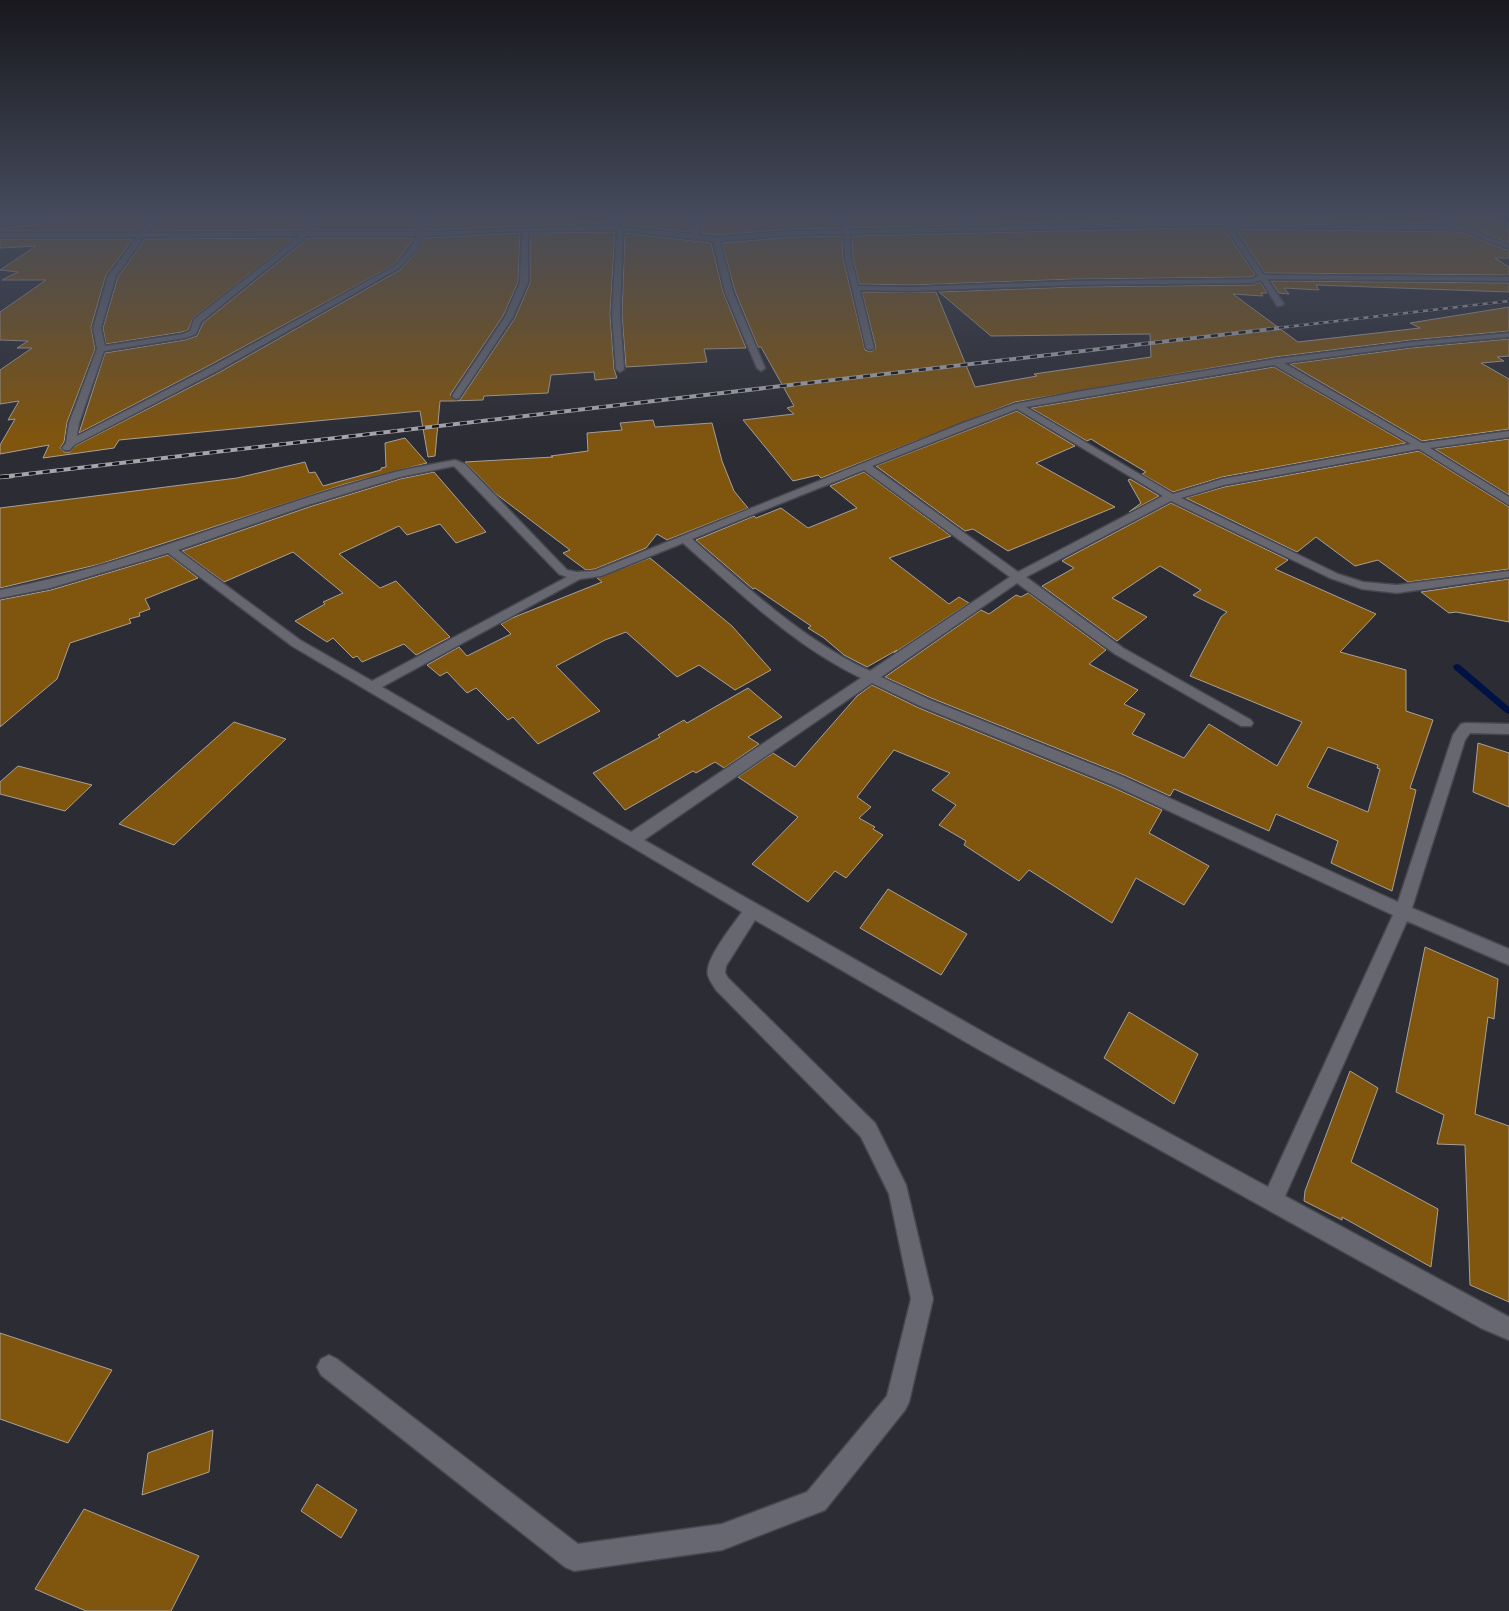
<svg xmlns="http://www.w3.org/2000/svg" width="1509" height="1611" viewBox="0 0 1509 1611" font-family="'PT Sans Narrow',sans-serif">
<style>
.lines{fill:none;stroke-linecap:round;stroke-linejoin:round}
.stream{fill:#001243;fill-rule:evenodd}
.building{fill:#80550e;stroke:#a8a198;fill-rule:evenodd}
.street-casing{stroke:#47484f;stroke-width:3}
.street{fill:#666770;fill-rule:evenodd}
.rail-far2-casing{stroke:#a5a6ac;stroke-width:2.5}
.rail-far1-casing{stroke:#a5a6ac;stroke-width:4}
.rail-casing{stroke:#a5a6ac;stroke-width:4.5}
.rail-far2{stroke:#151519;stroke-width:2;stroke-dasharray:5;stroke-linecap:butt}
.rail-far1{stroke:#151519;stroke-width:2.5;stroke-dasharray:7;stroke-linecap:butt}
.rail{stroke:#151519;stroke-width:3;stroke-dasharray:9;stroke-linecap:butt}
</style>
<rect width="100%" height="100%" fill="#2c2c34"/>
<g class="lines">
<polygon class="stream" points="1457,664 1460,665 1509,707 1509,714 1506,713 1454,669 1453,667 1454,665"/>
</g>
<g class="building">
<polygon points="0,213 71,213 0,221"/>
<polygon points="101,213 153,213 139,231 0,231 0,229 99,215"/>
<polygon points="163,213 318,213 303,230 151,231"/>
<polygon points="328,213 420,213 416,230 314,230"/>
<polygon points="430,213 615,213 612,223 427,230"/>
<polygon points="625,213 698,213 690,232 622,225"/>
<polygon points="708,213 836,213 841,228 791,229 716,235 701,233"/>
<polygon points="846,213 954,213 960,225 851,228"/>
<polygon points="964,213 1421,213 1443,224 1186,220 971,225"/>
<polygon points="1435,213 1482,213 1509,223 1509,243"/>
<polygon points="1186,228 1224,228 1255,275 1252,277 1075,279 911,285 859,284 853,258 852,236"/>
<polygon points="1236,229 1462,232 1509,251 1509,258 1495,258 1509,267 1509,275 1265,273"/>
<polygon points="615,232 610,314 614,369 617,378 595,380 594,372 551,375 548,393 484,396 483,400 451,401 440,401 435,456 428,457 420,411 119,440 114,448 43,458 49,445 0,454 0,445 15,419 8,420 19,401 0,404 0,370 32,348 17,348 28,341 0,340 0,312 46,280 2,280 18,272 0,270 36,246 0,248 0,239 133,239 106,275 91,327 95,349 67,422 64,442 60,448 64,452 70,452 75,446 218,373 400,270 417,251 424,238 520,233 518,282 503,316 450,395 455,400 460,400 515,318 530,283 530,233"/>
<polygon points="625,233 711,243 723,292 746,348 704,349 707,362 626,367 622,314"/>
<polygon points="842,236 843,258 865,350 871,352 876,348 862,292 936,292 975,387 1037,376 1034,374 1151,357 1150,334 991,336 939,292 1075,287 1253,285 1260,282 1267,293 1261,293 1263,296 1233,294 1298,342 1420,328 1410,323 1509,307 1509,331 1411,340 1275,357 1015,402 821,478 818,475 793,481 743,420 794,414 787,408 794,406 761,347 758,347 735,291 722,243 791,237"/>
<polygon points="295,238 193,318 188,330 182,332 106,344 103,328 118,277 145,239"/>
<polygon points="308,238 414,238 394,265 210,365 79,433 105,353 185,340 197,336 203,323"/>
<polygon points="1271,281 1509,283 1509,292 1316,285 1319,290 1284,288 1289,294 1279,293"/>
<polygon points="1509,339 1509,356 1497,357 1504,361 1481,363 1509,379 1509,429 1422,441 1290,364 1411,348"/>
<polygon points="1274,367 1406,443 1222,477 1173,492 1142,474 1146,472 1102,446 1091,439 1087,441 1031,408"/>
<polygon points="1017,411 1075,446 1036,463 1115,507 1008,551 973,529 965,531 876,466"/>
<polygon points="653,420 655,427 712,423 722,461 734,491 748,508 667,540 657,534 646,548 595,569 586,570 563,553 570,550 496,494 465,462 553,457 551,456 588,451 587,433 622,430 620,423"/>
<polygon points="405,438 427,463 345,484 100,564 0,588 0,508 237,478 305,462 309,473 315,472 323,486 381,470 381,468 386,467 385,443"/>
<polygon points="1509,439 1509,495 1435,449"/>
<polygon points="1419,451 1509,507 1509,569 1408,582 1378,560 1355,566 1316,537 1297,552 1186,498 1224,487"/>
<polygon points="434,472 486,532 456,543 440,524 407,535 399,526 339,554 380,588 396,581 450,637 416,655 404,644 362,662 357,656 353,658 333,638 327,642 295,621 325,604 323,602 343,593 293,552 224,582 182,551 309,507 400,479"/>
<polygon points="864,472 951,536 889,558 949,604 959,597 969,603 894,653 897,650 867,667 844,655 824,638 808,628 811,626 755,588 753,589 696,540 754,516 756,518 781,508 808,528 857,508 830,486"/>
<polygon points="1130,479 1159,496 1129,512 1141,503 1128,480"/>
<path d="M1171,503L1288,560L1275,569L1376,614L1340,652L1406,670V711L1433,720L1410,788L1416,790L1392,891L1331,863L1338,841L1276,814L1269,831L1174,789L1170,796L1124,775L931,698L885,677L981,610L989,614L1016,595L1021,597L1028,593L1106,650L1089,664L1138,690L1124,704L1145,714L1132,734L1184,758L1209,724L1277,766L1302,722L1190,676L1221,617L1227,612L1193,595L1201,590L1160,566L1112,598L1147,617L1117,641L1042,586L1074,568L1062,561L1065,559ZM1328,747L1378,765L1377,768L1380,769L1368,812L1307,787Z"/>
<polygon points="168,555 198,578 145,599 150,609 139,613 140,616 129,619 131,623 70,643 57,679 0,727 0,600 51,590"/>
<polygon points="650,558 732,626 771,670 735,690 699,665 677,677 626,632 605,640 556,666 600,711 538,744 513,717 508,720 476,688 467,693 447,672 440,676 427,665 459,647 467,656 511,634 501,624 512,618 602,582 597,578"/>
<polygon points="1509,579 1509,622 1456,612 1449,613 1421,592"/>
<polygon points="872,685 919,708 1112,787 1162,810 1149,833 1209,866 1184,905 1136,878 1112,923 1029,870 1019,881 964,845 966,841 939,825 956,805 932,790 950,773 894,750 857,797 871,807 859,818 875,827 873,829 883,835 846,878 835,871 808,902 752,864 798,817 738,777 773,753 795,767 857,696"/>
<polygon points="748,688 782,717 748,737 759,744 724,768 715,762 696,773 693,771 625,810 593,773 660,737 658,735 684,720 687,723"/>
<polygon points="234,722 286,739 174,845 119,824"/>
<polygon points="1478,743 1509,753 1509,807 1473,792"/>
<polygon points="18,766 92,785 65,811 0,794 0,782"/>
<polygon points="888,889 967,934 941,975 860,928"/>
<polygon points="1425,947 1498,979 1494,1019 1488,1017 1475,1114 1509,1126 1509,1302 1470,1285 1465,1145 1437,1144 1444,1115 1396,1092"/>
<polygon points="1129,1012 1198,1054 1174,1104 1104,1058"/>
<polygon points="1350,1071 1378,1088 1351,1162 1438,1209 1431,1267 1342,1217 1342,1220 1304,1201 1305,1191"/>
<polygon points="0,1333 112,1370 68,1443 0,1419"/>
<polygon points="213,1430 209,1472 142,1495 148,1453"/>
<polygon points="317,1484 357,1510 341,1538 301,1511"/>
<polygon points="84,1509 199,1556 171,1611 86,1611 35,1589"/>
</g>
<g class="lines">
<g class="street-casing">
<g id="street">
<polygon points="84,213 99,213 0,227 0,223"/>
<path d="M155,213H161L147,233L304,232L320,213H326L310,232H418L422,213H428L425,232L613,225L617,213H623L619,226L621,227L691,234L700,213H706L698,235L716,237L791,231L843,230L838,213H844L850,230L963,227L956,213H962L970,227L1186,222L1452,226L1423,213H1431L1509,245V249L1462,230L1232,227L1264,275L1509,277V281L1267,279L1284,304L1280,306H1277L1261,280L1253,283L1075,285L911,291L860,290L874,348L870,350L866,348L845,258L844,234L791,235L720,241L733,292L765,368L761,371L757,368L725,292L713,241L623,231L620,314L624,369L620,372L616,369L612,314L617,230L528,231V282L513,317L459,398L456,399L452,396L505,317L520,282L522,231L423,236L416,250L399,268L217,371L74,445L70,450H64L62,448L66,443L69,423L97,349L93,328L108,276L137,237H0V233H140ZM1186,226H1225L1258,276L1252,279L1075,281L911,287L858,286L851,258L850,234ZM300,236L194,319L190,331L183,334L105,346L101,328L116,276L144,237ZM307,236H417L411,247L395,266L211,367L77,436L79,423L104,351L185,338L196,334L201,322Z"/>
<path d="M1509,333V337L1411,346L1284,363L1422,443L1509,431V437L1430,448L1509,497V505L1419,449L1224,485L1181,498L1338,574L1363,582L1397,585L1509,571V577L1397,593L1362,589L1330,578L1171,501L1026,577L1123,648L1251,720L1253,723L1251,726H1241L1115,654L1017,583L881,677L930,700L1123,777L1398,902L1453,735L1461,724L1466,723L1509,724V734L1470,733L1465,740L1412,908L1509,949V965L1407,921L1285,1196L1509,1317V1340L1481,1328L978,1049L755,920L726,966L725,973L728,978L875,1123L906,1185L933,1299L909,1402L905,1410L825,1510L722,1550L574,1571L565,1567L321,1375L317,1367L321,1359L329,1355L337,1359L578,1544L722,1524L807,1492L887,1396L911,1299L889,1194L861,1137L716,990C713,985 709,980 708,975C704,960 733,925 742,912L292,646L168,553L50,588L0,598V590C136,564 262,506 395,472C415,467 435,464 455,460L465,464L567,570L577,572L595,571L963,423L1015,404L1076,392L1275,359L1411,342ZM1274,365L1411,444L1222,479L1173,494L1026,407ZM1017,409L1163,496L1018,572L872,466ZM454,466L559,574L567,577L372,681L300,640L178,550L308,505L400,477ZM864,470L1010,577L870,671C803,640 748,588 692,539ZM683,543C739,592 793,645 861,678L631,832L382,687L580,579L601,576ZM872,683L920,706L1113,785L1393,915L1268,1187L992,1037L644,840Z"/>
</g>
</g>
<use href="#street" class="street"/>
<g class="rail-far2-casing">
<polyline id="rail-far2" points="1269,329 1509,301"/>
</g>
<g class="rail-far1-casing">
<polyline id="rail-far1" points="1,477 1280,328"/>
</g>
<g class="rail-casing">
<polyline id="rail" points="0,477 12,476"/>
</g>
<use href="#rail-far2" class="rail-far2"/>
<use href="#rail-far1" class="rail-far1"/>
<use href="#rail" class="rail"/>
</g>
<linearGradient id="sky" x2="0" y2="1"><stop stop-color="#18181d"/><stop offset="0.49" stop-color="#454b5c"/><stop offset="1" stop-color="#454b5c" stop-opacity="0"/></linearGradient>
<rect width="1509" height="438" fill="url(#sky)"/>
</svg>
